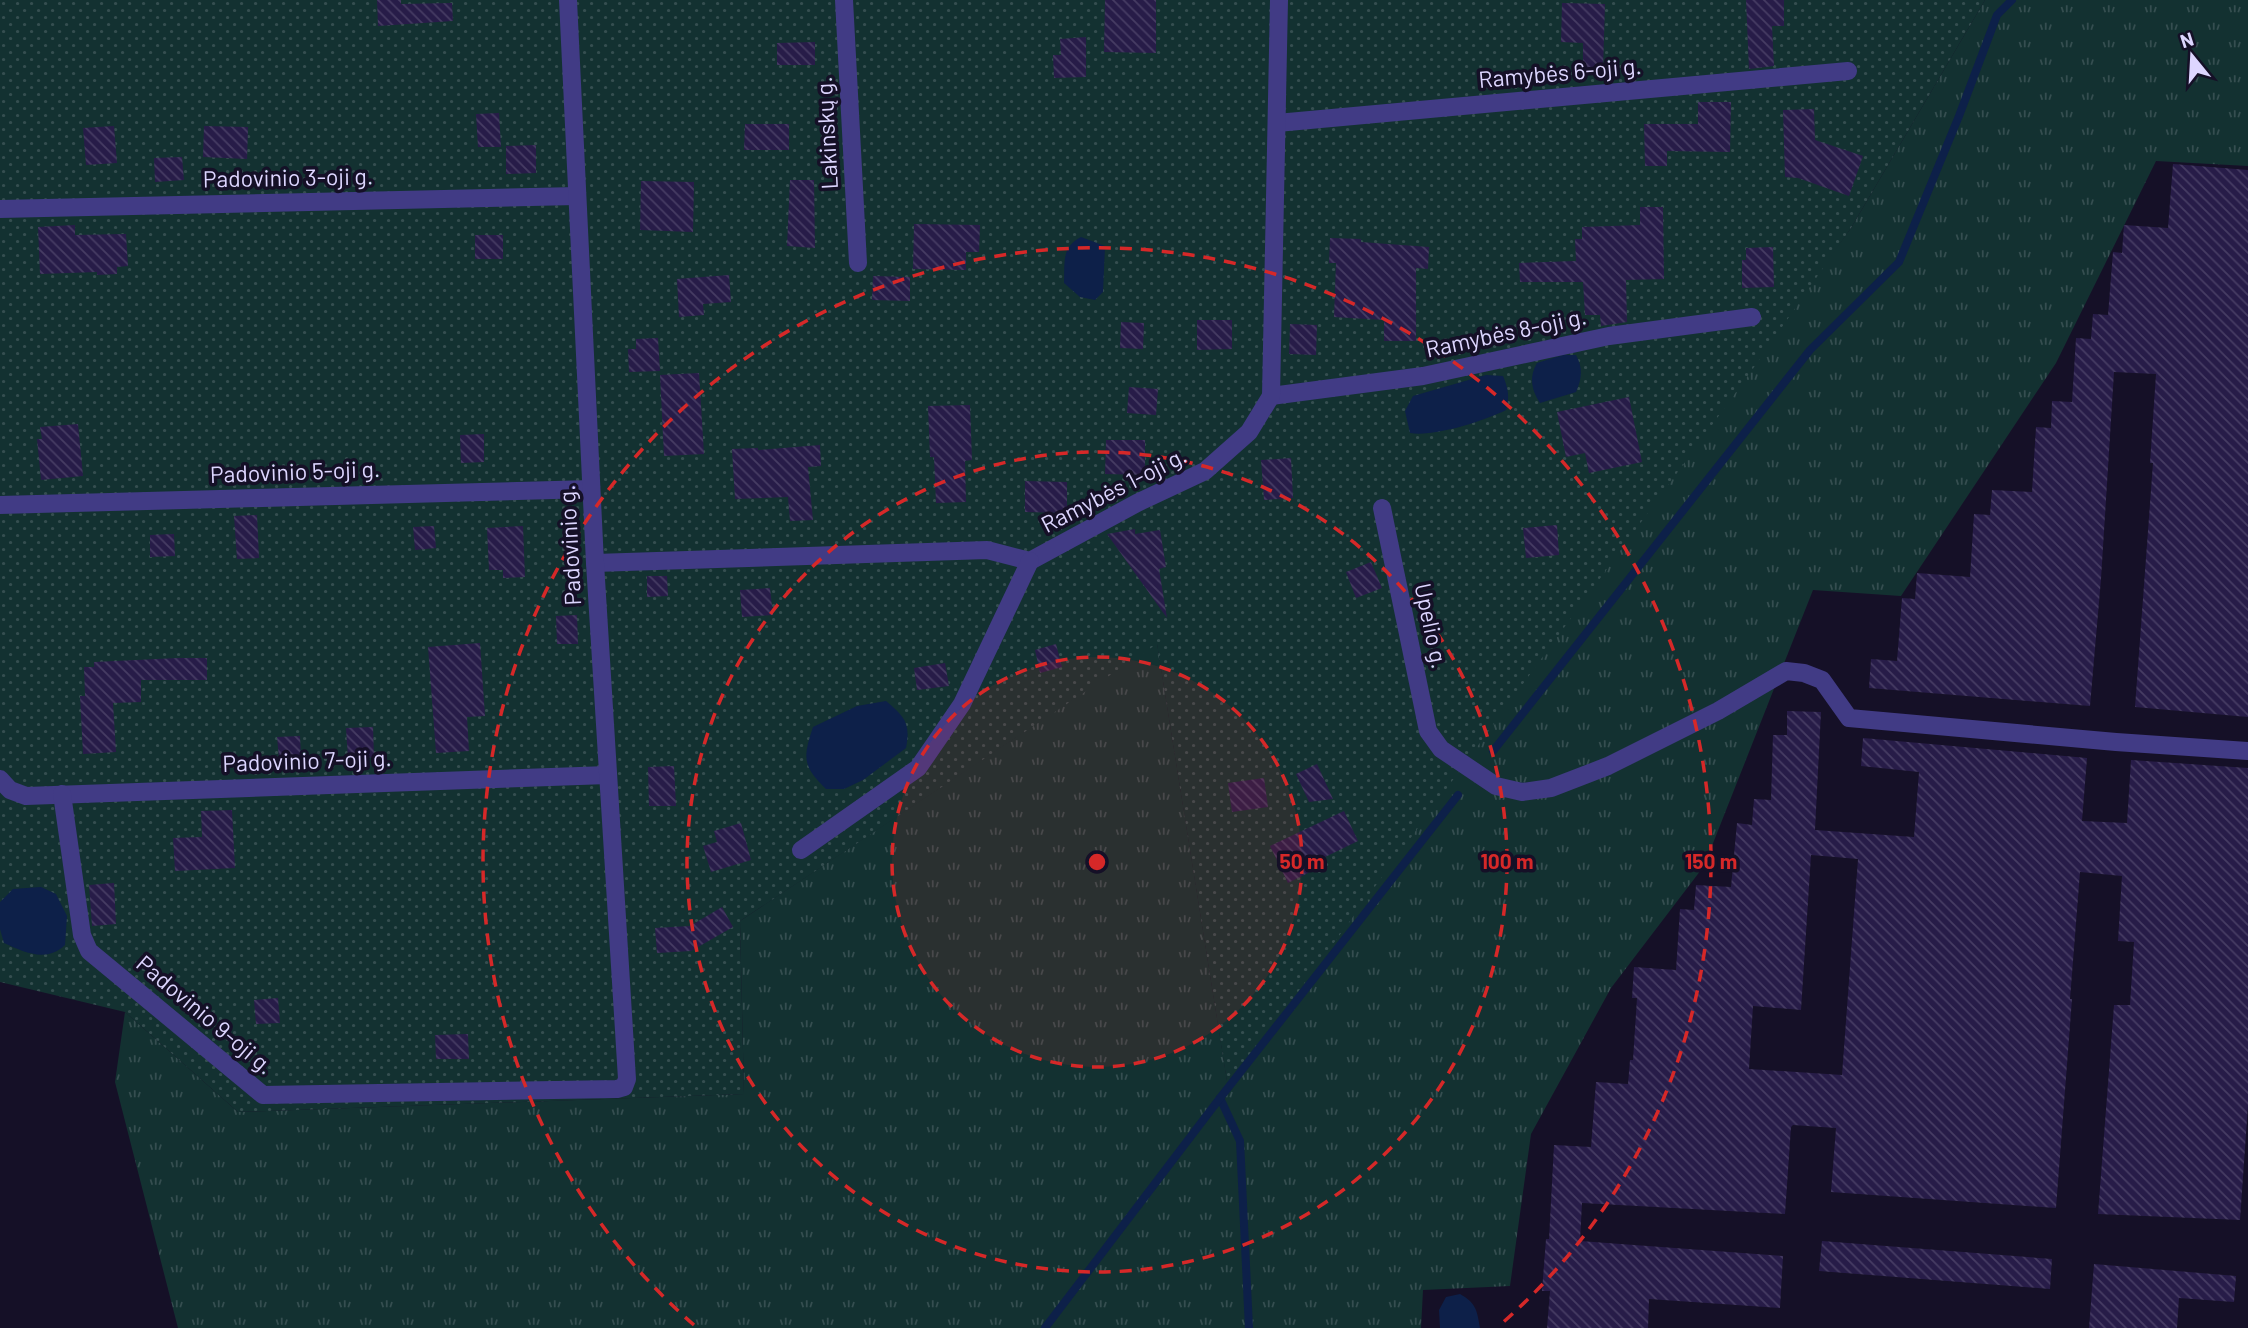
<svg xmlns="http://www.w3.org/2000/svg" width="2248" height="1328" viewBox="0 0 2248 1328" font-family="Barlow,sans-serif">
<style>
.grass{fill:url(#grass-tufts)}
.garden{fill:url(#garden-dots)}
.water{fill:#0d2049}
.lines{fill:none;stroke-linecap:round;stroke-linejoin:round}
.stream{stroke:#0d2049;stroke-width:8}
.building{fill:url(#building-back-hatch);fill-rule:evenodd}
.minor{stroke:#413b85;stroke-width:18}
.ring{fill:none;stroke:#d62828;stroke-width:3.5;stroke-dasharray:12 9}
.labels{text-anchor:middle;stroke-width:7;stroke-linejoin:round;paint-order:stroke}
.street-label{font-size:23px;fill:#ddd6ff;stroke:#151027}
.centre{fill:#d62828;stroke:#151027;stroke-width:3.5}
.ring-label{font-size:21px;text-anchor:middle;font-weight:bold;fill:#d62828;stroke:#151027;stroke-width:7;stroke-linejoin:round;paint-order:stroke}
</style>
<defs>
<pattern id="grass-tufts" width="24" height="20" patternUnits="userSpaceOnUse" patternTransform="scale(1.75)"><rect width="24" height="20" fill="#133131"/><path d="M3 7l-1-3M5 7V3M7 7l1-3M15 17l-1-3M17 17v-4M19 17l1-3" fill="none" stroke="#354e50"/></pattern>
<pattern id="garden-dots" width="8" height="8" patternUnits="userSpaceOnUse" patternTransform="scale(1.75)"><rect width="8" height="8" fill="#133131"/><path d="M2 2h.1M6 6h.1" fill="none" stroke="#354e50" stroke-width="1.8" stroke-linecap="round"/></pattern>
<pattern id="building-back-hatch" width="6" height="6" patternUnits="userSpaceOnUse" patternTransform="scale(1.75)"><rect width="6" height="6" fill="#271c48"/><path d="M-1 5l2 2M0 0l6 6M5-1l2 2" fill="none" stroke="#463c63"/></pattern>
</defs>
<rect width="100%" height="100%" fill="#151027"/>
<polygon class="grass" points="1985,0 2248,0 2248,166 2156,161 2056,363 1901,596 1813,590 1704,866 1611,988 1531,1134 1510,1286 1423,1290 1421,1328 178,1328 115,1082 125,1012 238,1112 744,1094 740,921 1157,643 1228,1087 1851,228"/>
<polygon class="garden" points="0,0 1985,0 1851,228 1750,373 1228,1088 1157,644 740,921 744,1094 238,1112 125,1012 0,982"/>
<g class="water">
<path d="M1081,237L1105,246L1103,292L1095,300L1080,297L1064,283C1065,263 1061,247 1081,237Z"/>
<path d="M1563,355H1576C1583,368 1582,378 1576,392L1540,403C1531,390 1529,376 1537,363Z"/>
<path d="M1486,375L1503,376C1508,388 1510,397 1506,410C1484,421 1434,437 1410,433L1405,411L1413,396Z"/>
<path d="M886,701C904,716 911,723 906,748L863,780L844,789H826C802,766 803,757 813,727L857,706Z"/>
<path d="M41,887L56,894L67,916L65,945C46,963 24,952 4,943L0,929V902L13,889Z"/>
<path d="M1460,1294C1476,1303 1477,1310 1480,1328H1440L1439,1310L1446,1297Z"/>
</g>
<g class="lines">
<g class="stream">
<polyline points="1493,751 1810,350 1899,262 1959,116 1997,15 2012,0"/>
<polyline points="1220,1098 1240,1141 1249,1328"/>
<polyline points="1045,1328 1220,1098 1458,795"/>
</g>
</g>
<g class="building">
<polygon points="377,0 401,0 401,4 452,3 453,21 378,26"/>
<polygon points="1105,0 1156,0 1156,53 1104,52"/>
<polygon points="1746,0 1784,0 1784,26 1772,26 1774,66 1749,69"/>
<polygon points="1562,3 1605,4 1603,71 1583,70 1583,43 1561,42"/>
<polygon points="1086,37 1086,77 1054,78 1053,55 1061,55 1060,39"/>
<polygon points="815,42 815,65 777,65 777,43"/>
<polygon points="1698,102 1731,102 1730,152 1667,151 1667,166 1645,166 1644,124 1698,124"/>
<polygon points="1814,109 1815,140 1863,156 1849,196 1798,178 1785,177 1783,110"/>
<polygon points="499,113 501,147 478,147 476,114"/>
<polygon points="745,124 789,124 789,150 744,150"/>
<polygon points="114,126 117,163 86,165 83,128"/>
<polygon points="204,126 248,127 247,159 203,157"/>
<polygon points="536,145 536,173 506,174 506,146"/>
<polygon points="182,157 184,180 155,182 154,158"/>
<polygon points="2173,164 2248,170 2248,717 2135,707 2153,463 2150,463 2156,374 2114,372 2101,579 2090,706 1869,688 1871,659 1897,661 1902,598 1915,599 1917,573 1970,577 1974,514 1990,515 1992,490 2032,492 2036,427 2051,428 2052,401 2072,402 2076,338 2091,339 2093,314 2108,315 2113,252 2122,253 2124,225 2168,228"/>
<polygon points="790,180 814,180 815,248 787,246"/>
<polygon points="641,181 694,182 693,232 640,230"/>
<polygon points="1640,207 1663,207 1664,279 1626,280 1627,322 1601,326 1600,315 1585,315 1583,282 1520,282 1519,263 1576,261 1575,239 1582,239 1582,227 1640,225"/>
<polygon points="914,224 980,225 979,252 966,252 966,270 913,269"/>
<polygon points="75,225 75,235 126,234 128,266 117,267 117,274 97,275 97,272 40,274 38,227"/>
<rect x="475" y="235" width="28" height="24"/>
<polygon points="1330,238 1361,239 1361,242 1429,247 1428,269 1416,268 1416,341 1384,341 1384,320 1334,317 1336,263 1329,263"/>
<polygon points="1773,247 1774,287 1742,288 1742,260 1746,260 1746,248"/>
<polygon points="729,275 731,302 703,304 704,315 679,317 677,279"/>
<polygon points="873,276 910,277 910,301 872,300"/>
<polygon points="1197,320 1232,320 1232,349 1197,350"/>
<polygon points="1121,322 1144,323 1143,349 1120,348"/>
<polygon points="1290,324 1317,325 1316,355 1289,354"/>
<polygon points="658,338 660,371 629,372 628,349 636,349 636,339"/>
<polygon points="699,373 704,454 664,456 660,375"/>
<polygon points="1129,387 1158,389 1156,415 1127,413"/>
<polygon points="1629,397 1642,462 1589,473 1585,453 1566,457 1557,412"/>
<polygon points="970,405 972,460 965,461 966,502 936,503 934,457 930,457 928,406"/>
<polygon points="78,424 83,476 41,480 37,439 42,439 40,427"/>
<polygon points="484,434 484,462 461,463 460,435"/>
<polygon points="1106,440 1145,440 1145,475 1105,474"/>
<polygon points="820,445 821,466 808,467 813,520 790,521 788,497 735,499 732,449 758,448 758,450"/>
<polygon points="1291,458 1293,498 1264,500 1261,460"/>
<polygon points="1025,481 1067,482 1067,513 1025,512"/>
<polygon points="257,515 259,558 237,559 234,516"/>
<polygon points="1557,525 1559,555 1526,558 1523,528"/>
<polygon points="434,526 436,548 415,550 413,527"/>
<polygon points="523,526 525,577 503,578 503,570 489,570 487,528"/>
<polygon points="1135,529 1135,534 1160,530 1166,567 1159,569 1167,618 1107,534"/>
<polygon points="174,534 175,556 150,557 150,535"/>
<polygon points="1371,562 1382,588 1356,598 1346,572"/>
<polygon points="647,576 667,576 668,596 647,597"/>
<polygon points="770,588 773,615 742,617 740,590"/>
<polygon points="577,615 578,644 557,644 556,616"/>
<polygon points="480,643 485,716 467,717 469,751 436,753 428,647"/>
<polygon points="1056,644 1062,667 1040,673 1035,650"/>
<polygon points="178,658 207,658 207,680 141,680 141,702 113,703 116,752 83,754 80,696 85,696 84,667 94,667 94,662"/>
<polygon points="945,663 949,686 917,690 914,668"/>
<path d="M1787,711L1821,712L1815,830L1914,837L1919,772L1861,766L1863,738L2087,758L2082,821L2127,823L2131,760L2248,768V1105L2240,1220L2098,1214L2114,1005H2130L2134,942L2118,941L2122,876L2080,872L2070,999H2072L2056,1208L1831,1192L1836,1128L1793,1125L1791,1127L1785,1214L1582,1203L1580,1241L1783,1256L1780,1308L1649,1299L1648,1328H1547L1550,1291H1542L1546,1239H1549L1554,1145L1591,1147L1596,1082L1628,1084L1630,1060H1633L1637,998H1632L1634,967L1676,970L1680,909L1694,910L1696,885L1731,887L1737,823L1752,825L1754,799L1771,800L1773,735H1787ZM1811,855L1858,859L1842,1075L1749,1069L1753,1006L1801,1010Z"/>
<polygon points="373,727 374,757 348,759 346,728"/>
<polygon points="300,736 301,757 279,758 277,737"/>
<polygon points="1317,764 1333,799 1309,802 1296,774"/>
<polygon points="674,766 676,806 649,806 648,767"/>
<polygon points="1264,778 1268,807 1232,812 1228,783"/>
<polygon points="232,810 235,868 175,871 173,838 202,837 201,811"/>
<polygon points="1344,811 1358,841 1319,860 1322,866 1288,883 1270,846"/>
<polygon points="741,823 751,860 711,872 703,846 717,842 714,831"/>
<polygon points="114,883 116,924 92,926 89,885"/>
<polygon points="722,907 733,927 691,951 657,953 655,928 690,926"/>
<polygon points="278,998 280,1023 256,1024 254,1000"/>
<polygon points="468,1034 469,1059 436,1059 435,1035"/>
<polygon points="1822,1241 2052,1259 2050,1289 1819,1271"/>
<polygon points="2094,1264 2236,1276 2234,1302 2179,1298 2177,1328 2089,1328"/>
</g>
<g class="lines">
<g class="minor">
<polyline points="844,0 858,263"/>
<polyline points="1277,123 1848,71"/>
<polyline points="0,209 577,196"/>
<polyline points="1271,396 1423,376 1609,336 1752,317"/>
<polyline points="0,505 591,489"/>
<polyline points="1382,508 1428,731 1441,749 1496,786 1522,792 1551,788 1608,766 1718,711 1786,671 1804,673 1822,680 1849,718 2116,742 2248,751"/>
<polyline points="595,563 987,550 1030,561 1137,503 1205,471 1249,432 1271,396 1279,0"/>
<polyline points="0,779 10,790 26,796 608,775"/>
<polyline points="62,794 82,935 89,951 263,1095 617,1089 624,1087 627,1079 595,563 568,0"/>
<polyline points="801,850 918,768 962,704 1030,561"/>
</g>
</g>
<circle cx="1097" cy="862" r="205" fill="#d62828" fill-opacity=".12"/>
<g class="ring">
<circle cx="1097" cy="862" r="205"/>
<circle cx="1097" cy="862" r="410"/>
<path d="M694 1325A614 614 0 1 1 1500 1325"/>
</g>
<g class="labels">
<g class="street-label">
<text transform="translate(1560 73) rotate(-5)" y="8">Ramybės 6-oji g.</text>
<text transform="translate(827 133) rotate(-93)" y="8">Lakinskų g.</text>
<text transform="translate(288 178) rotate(-1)" y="8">Padovinio 3-oji g.</text>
<text transform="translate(1506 333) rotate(-12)" y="8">Ramybės 8-oji g.</text>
<text transform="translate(295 472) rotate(-2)" y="8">Padovinio 5-oji g.</text>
<text transform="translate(1114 490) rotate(-27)" y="8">Ramybės 1-oji g.</text>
<text transform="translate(570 545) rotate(-93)" y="8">Padovinio g.</text>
<text transform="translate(1431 626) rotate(78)" y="8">Upelio g.</text>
<text transform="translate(307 761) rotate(-2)" y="8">Padovinio 7-oji g.</text>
<text transform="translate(205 1015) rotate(40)" y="8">Padovinio 9-oji g.</text>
</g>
</g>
<circle cx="1097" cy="862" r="10" class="centre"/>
<g class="ring-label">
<text x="1302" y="869">50 m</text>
<text x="1507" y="869">100 m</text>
<text x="1711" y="869">150 m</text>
</g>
<g transform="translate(2192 56) rotate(342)" stroke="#151027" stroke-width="5" paint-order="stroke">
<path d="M0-5L12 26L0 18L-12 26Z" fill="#ddd6ff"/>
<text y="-10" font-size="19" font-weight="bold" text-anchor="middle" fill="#ddd6ff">N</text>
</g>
</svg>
